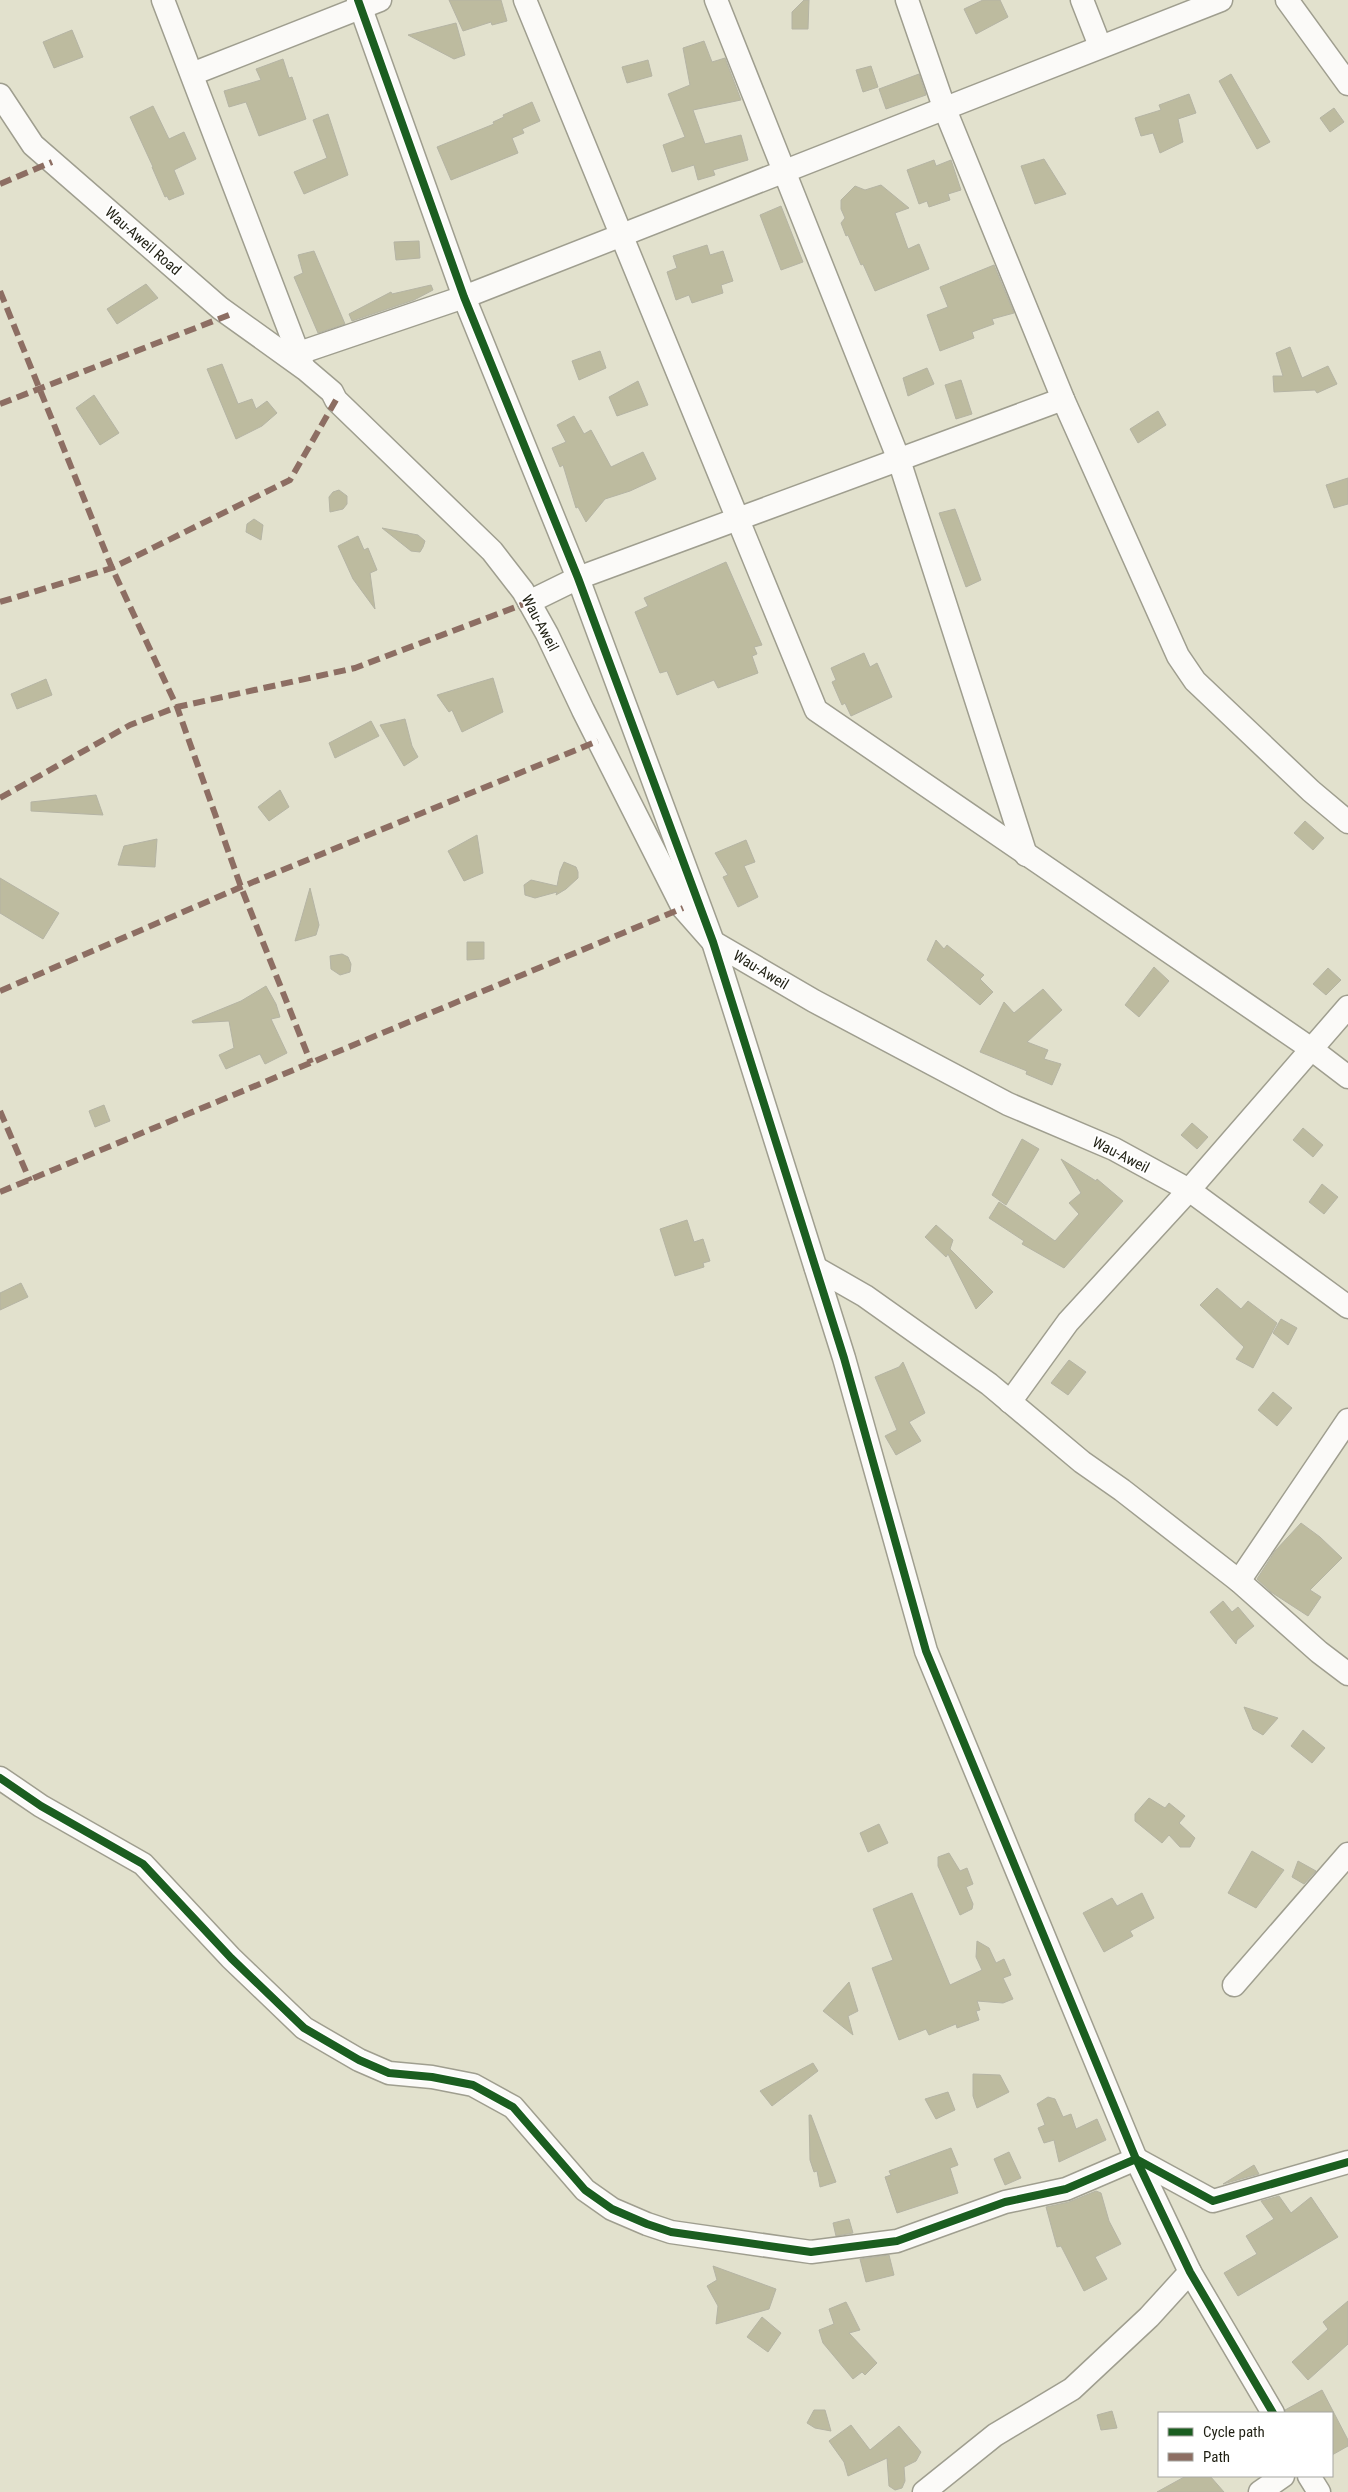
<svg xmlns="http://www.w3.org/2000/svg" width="1348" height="2492" viewBox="0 0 1348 2492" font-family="'Roboto Condensed',sans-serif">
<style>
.building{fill:#bdbb9f;stroke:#b5b4a4}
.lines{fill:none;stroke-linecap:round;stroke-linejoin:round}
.minor-casing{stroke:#9f9e8f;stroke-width:25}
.minor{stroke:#fbfaf8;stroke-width:22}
.quiet{stroke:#8d6e63;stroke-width:6;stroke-dasharray:12 6;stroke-linecap:butt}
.cycleway-casing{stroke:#fff;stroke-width:11}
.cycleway{stroke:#1b5e20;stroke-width:8}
.labels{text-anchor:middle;stroke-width:4;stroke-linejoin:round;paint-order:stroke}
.street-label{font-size:15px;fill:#1f1f12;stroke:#fff}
</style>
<rect width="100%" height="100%" fill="#e2e1cd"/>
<g class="building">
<polygon points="449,0 501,0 507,21 492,25 491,22 463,31"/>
<polygon points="804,0 809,0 808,29 792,29 792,12"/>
<polygon points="983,0 1000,0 1008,17 976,34 964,9"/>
<polygon points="456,23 465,55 454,59 408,35"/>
<polygon points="72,30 83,57 54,68 43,42"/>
<polygon points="704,41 712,62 725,58 741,100 693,110 705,144 741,135 748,160 713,170 715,175 698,180 694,165 672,172 663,145 685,137 668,94 690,85 683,48"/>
<polygon points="283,59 289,78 292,77 306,119 259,136 246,102 229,107 224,91 261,80 256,69"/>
<polygon points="648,60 652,76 627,83 622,67"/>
<polygon points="871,66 878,87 863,92 856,70"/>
<polygon points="919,74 926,95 886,109 879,89"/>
<polygon points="1231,74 1270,142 1257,149 1219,81"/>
<polygon points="1189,94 1196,113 1178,119 1183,142 1160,153 1153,133 1141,136 1135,118 1161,110 1159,105"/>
<polygon points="532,102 540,121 522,129 524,133 512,138 518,153 451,180 437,147 494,124 493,122 504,117 503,115"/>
<polygon points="153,106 169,139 184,132 196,159 174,170 184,194 169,200 167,196 165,197 152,167 153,167 130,117"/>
<polygon points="1334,108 1344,122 1330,132 1320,118"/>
<polygon points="328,114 348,175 304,194 294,172 327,158 313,120"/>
<polygon points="1044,159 1066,194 1035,204 1021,166"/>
<polygon points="934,160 936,166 951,160 961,190 948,194 950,200 929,207 927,201 919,204 907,170"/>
<polygon points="881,185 909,208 895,213 908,249 919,244 929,269 875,291 863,264 861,265 848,235 846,236 841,223 845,218 841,209 841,200 855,186 865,190"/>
<polygon points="781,206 803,262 781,270 760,215"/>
<polygon points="419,241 420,258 396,260 394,242"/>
<polygon points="707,245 710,255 723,251 733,281 721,285 723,293 692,303 689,295 676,300 667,272 677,268 673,256"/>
<polygon points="314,251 345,324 318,333 294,277 303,273 298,255"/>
<polygon points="994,265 1014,313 992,319 994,324 972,332 974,338 940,351 927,315 948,307 940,287"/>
<polygon points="146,284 158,298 117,324 107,309"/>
<polygon points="431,285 433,290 414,300 352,321 349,314 391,292 392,294"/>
<polygon points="1290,347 1302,378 1328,366 1337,384 1317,393 1315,390 1274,392 1273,376 1283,376 1276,353"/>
<polygon points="600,351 606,368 579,380 572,361"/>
<polygon points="222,364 238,404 252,399 256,409 267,401 277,413 262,426 236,439 207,369"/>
<polygon points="927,368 934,384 908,396 903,378"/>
<polygon points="961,380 972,414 956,419 945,385"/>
<polygon points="638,381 648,405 617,416 609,397"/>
<polygon points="94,395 119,433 100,445 76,408"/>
<polygon points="1158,411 1166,425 1138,443 1130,429"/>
<polygon points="574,416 584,434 591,430 611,467 643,452 656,479 630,491 605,499 586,522 578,507 576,508 563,465 560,467 552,448 566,442 557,425"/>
<polygon points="1348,478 1348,504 1334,508 1326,485"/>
<polygon points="339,490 347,496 347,504 343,509 330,512 329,497 333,492"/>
<polygon points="955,509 981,580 966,587 939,513"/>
<polygon points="254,519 263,525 261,540 246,532 247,524"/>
<polygon points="382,528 418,535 425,541 423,547 420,552 411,551"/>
<polygon points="358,536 364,550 368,548 377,570 370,573 375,609 353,579 338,546"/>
<polygon points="726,562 762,645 754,647 757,654 752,656 758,673 718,688 714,680 677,695 667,671 660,673 635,612 648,606 644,598"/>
<polygon points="864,653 870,667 877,663 892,697 851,716 845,703 842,705 832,682 836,680 831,668"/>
<polygon points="493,678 503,712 462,732 452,710 449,712 437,695"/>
<polygon points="46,679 52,695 17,709 11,694"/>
<polygon points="405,719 412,746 418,757 404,766 380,725"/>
<polygon points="371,721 379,736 335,758 329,743"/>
<polygon points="280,790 289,807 269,821 258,807"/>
<polygon points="96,795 103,815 31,811 31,802"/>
<polygon points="1305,821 1324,838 1313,850 1294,833"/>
<polygon points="477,835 483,873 464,881 448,851"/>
<polygon points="157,839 155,867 118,865 124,846"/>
<polygon points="746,840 755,862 744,866 758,897 738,907 723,877 728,875 715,853"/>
<polygon points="564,862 576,867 578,872 578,878 566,889 556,895 557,892 535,898 525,895 524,885 531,880 557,886 560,871"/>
<polygon points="0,878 59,913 43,939 0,913"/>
<polygon points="310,888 319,925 316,935 295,941"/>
<polygon points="936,940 944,949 947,945 984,975 980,979 993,992 980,1005 927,960"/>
<polygon points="467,942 484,942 484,959 467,960"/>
<polygon points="342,954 348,957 351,964 350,972 340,975 331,969 330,956"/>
<polygon points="1154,967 1169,981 1139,1017 1125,1005"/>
<polygon points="1328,968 1341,980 1326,995 1313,984"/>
<polygon points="266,986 276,1004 280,1017 271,1019 287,1053 265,1064 260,1054 226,1069 219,1055 234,1048 229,1021 193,1023 192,1021 241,1001"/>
<polygon points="1043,989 1062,1010 1027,1042 1048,1050 1044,1059 1061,1064 1052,1085 1026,1074 1027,1071 980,1052 1004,1002 1014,1013"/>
<polygon points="104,1105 110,1121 95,1127 89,1111"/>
<polygon points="1192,1123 1208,1137 1197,1149 1181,1135"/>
<polygon points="1303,1128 1323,1145 1313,1157 1293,1140"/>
<polygon points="1022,1139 1039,1149 1006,1205 992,1195"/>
<polygon points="1061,1159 1096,1181 1097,1179 1123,1201 1064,1268 1022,1244 1024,1241 989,1218 999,1202 1055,1241 1079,1214 1069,1203 1081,1193"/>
<polygon points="1322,1184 1338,1197 1324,1214 1309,1202"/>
<polygon points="687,1220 694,1242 703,1239 710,1261 703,1263 704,1267 675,1276 660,1229"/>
<polygon points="936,1225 953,1240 950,1249 993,1292 976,1309 948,1254 946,1257 925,1237"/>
<polygon points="21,1283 28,1297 0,1310 0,1293"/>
<polygon points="1217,1288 1241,1309 1248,1301 1277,1323 1253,1368 1236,1359 1244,1347 1200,1305"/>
<polygon points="1281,1319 1297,1328 1288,1345 1273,1333"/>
<polygon points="1069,1360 1086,1372 1068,1395 1051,1383"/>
<polygon points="903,1362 925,1413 909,1422 921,1441 896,1455 885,1436 897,1430 875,1377 899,1367"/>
<polygon points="1273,1392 1292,1408 1277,1426 1258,1410"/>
<polygon points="1301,1523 1320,1537 1342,1558 1310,1590 1321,1597 1308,1616 1271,1592 1257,1579 1275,1551"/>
<polygon points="1223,1601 1232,1612 1238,1607 1254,1626 1237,1640 1236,1644 1210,1612"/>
<polygon points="1244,1707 1278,1718 1263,1735 1253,1729"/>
<polygon points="1303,1730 1325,1748 1312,1763 1291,1746"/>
<polygon points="1149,1798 1165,1808 1169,1803 1185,1816 1179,1823 1195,1838 1190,1847 1180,1847 1169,1835 1162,1843 1135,1821 1135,1814"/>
<polygon points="879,1824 888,1843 868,1852 860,1833"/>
<polygon points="1252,1851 1284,1870 1256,1908 1228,1893"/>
<polygon points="949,1853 960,1871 967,1868 973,1884 966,1887 973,1904 972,1909 960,1915 938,1866 938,1857"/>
<polygon points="1298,1861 1316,1871 1304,1884 1292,1877"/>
<polygon points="912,1893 950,1985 982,1970 976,1957 977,1941 989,1948 996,1963 1004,1959 1011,1975 1003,1978 1013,1999 1003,2003 977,2001 980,2010 976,2011 979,2020 957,2028 956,2024 929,2035 926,2029 899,2040 872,1968 893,1960 873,1909"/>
<polygon points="1142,1893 1154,1918 1130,1931 1133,1936 1104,1952 1083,1913 1112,1898 1117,1906"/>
<polygon points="849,1982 858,2011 848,2016 853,2035 823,2011"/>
<polygon points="813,2063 818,2071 772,2106 760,2091"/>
<polygon points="973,2074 1000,2075 1009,2092 977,2108 973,2096"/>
<polygon points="948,2092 955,2110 936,2119 925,2099"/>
<polygon points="1048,2097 1055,2099 1063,2117 1071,2114 1076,2129 1097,2119 1106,2140 1059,2162 1054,2140 1044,2143 1038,2128 1045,2125 1037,2104"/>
<polygon points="809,2115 811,2115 836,2182 820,2187 817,2171 814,2172 810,2160"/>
<polygon points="951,2148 958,2165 950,2168 958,2193 897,2213 885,2177 891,2175 889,2171"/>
<polygon points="1009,2152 1021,2178 1005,2185 994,2159"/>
<polygon points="1254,2165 1259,2174 1223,2184"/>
<polygon points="1096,2191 1101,2193 1109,2221 1121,2244 1095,2257 1107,2279 1084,2291 1061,2246 1057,2247 1046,2207 1069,2202"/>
<polygon points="1279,2196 1291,2213 1311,2197 1338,2237 1238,2296 1224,2273 1257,2254 1246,2236 1274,2219 1261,2201"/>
<polygon points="849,2219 853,2233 836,2236 833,2223"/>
<polygon points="889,2255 894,2275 866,2282 860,2259"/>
<polygon points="713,2266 776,2289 769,2309 716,2324 718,2306 707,2286 717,2280"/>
<polygon points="1348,2301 1348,2344 1308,2380 1292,2362 1328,2329 1323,2322"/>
<polygon points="846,2302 860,2330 849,2333 877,2363 865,2375 862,2372 853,2379 823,2343 819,2330 834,2324 829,2309"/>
<polygon points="762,2317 781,2333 768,2352 747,2337"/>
<polygon points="1322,2390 1348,2440 1348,2446 1332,2455 1332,2413 1286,2413 1285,2410"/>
<polygon points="814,2410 825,2410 831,2431 815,2428 807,2423"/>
<polygon points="1112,2411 1117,2428 1101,2430 1097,2415"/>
<polygon points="851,2425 870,2450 899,2426 921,2452 916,2461 904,2467 905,2481 902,2488 895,2490 889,2486 887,2458 848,2476 844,2462 829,2441"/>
<polygon points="1186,2476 1210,2476 1224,2492 1157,2492"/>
</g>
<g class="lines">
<g class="minor-casing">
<g id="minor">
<polyline points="163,0 303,366"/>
<polyline points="358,0 464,297 578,578 713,942 844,1358 926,1651 1136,2159 1190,2272 1273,2413"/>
<polyline points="525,0 816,710 1310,1048 1348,1077"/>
<polyline points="716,0 899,460 1026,855"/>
<polyline points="907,0 944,107 1063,399 1178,656 1195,681 1311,791 1348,822"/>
<polyline points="1082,0 1100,46"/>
<polyline points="1287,0 1348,84"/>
<polyline points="192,74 380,0"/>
<polyline points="0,95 33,145 220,308 305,369 332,392 336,400 492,551 523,591 547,634 583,710 683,908 713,942 814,1001 1008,1104 1114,1149 1189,1190 1348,1307"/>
<polyline points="299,353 464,297 1221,0"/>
<polyline points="529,602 578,578 1063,399"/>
<polyline points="816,1268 865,1296 989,1384 1082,1462 1122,1490 1239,1581 1319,1652 1348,1674"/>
<polyline points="1010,1402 1068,1322 1189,1190 1348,1007"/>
<polyline points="1239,1581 1348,1420"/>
<polyline points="0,1778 41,1806 143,1864 231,1958 304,2028 359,2060 389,2073 432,2077 473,2085 513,2107 585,2190 612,2209 647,2224 671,2232 811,2252 897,2241 1005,2202 1066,2189 1136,2159 1213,2201 1348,2162"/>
<polyline points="1234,1985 1348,1854"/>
<polyline points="1309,2476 1319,2492"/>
<polyline points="924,2492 995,2435 1072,2389 1149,2317 1190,2272"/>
<polyline points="1260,2492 1283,2476"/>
</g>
</g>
<use href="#minor" class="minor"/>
<g class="quiet">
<polyline points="0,184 52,162"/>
<polyline points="0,291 112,568 177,707 241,887 311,1063"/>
<polyline points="0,404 229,315"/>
<polyline points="0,602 112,568 290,480 336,400"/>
<polyline points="0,798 130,725 177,707 355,668 529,602"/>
<polyline points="0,991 241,887 598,741"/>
<polyline points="0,1111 30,1181"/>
<polyline points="0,1192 683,908"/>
</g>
<g class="cycleway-casing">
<g id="cycleway">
<polyline points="358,0 464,297 578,578 713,942 844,1358 926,1651 1136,2159 1190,2272 1273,2413"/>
<polyline points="0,1778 41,1806 143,1864 231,1958 304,2028 359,2060 389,2073 432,2077 473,2085 513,2107 585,2190 612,2209 647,2224 671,2232 811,2252 897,2241 1005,2202 1066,2189 1136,2159 1213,2201 1348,2162"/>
</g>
</g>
<use href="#cycleway" class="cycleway"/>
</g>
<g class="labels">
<g class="street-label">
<text transform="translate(143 241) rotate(41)" y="5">Wau-Aweil Road</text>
<text transform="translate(540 623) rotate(62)" y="5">Wau-Aweil</text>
<text transform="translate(761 970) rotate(31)" y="5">Wau-Aweil</text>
<text transform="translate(1121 1155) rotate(27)" y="5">Wau-Aweil</text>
</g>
</g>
<rect x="1158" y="2412" width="175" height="65" fill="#ffffff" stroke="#a5a5a0"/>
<rect x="1168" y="2428" width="25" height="8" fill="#1b5e20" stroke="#a5a5a0"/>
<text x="1203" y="2437" font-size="15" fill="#1f1f12">Cycle path</text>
<rect x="1168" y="2453" width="25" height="8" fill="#8d6e63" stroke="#a5a5a0"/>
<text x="1203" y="2462" font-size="15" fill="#1f1f12">Path</text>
</svg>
